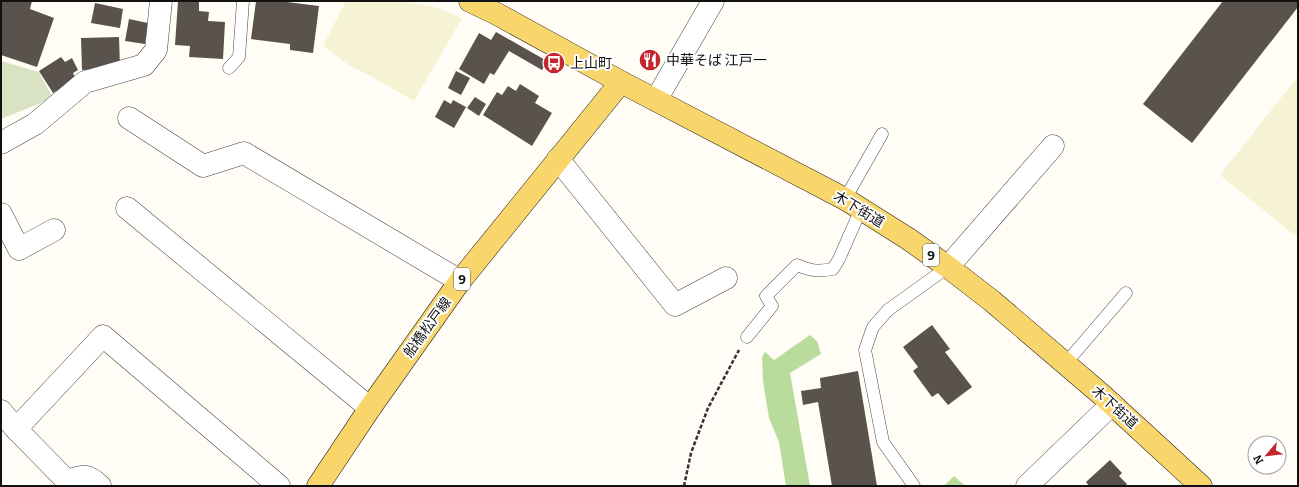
<svg xmlns="http://www.w3.org/2000/svg" width="1299" height="487" viewBox="0 0 1299 487" font-family="Bitter,'Noto Sans JP',serif">
<style>
.farmland{fill:#f6f3d4}
.forest{fill:#b9dc9c}
.cemetery{fill:#d9e3c4}
.building{fill:#5a524d}
.lines{fill:none;stroke-linecap:round;stroke-linejoin:round}
.lane-casing{stroke:#444;stroke-width:13}
.street-casing{stroke:#444;stroke-width:23}
.primary-casing{stroke:#222;stroke-width:23}
.path{stroke:#333;stroke-width:2.5;stroke-dasharray:4 2;stroke-linecap:butt}
.lane{stroke:#fff;stroke-width:12}
.street{stroke:#fff;stroke-width:22}
.primary{stroke:#f9d66b;stroke-width:22}
.labels{text-anchor:middle;stroke-width:4;stroke-linejoin:round;paint-order:stroke}
.shield{fill:#fff;stroke:#585858;stroke-width:1}
.shield-label{font-size:13px;font-weight:bold;fill:#111}
.poi-label{font-size:14px;fill:#111;stroke:#fff;text-anchor:start}
.street-label{font-size:14px;fill:#111;stroke:#fff}
</style>
<rect width="100%" height="100%" fill="#fffdf5"/>
<g class="farmland">
<polygon points="346,1 403,1 439,8 462,18 414,101 367,74 350,66 323,46"/>
<polygon points="1298,76 1298,238 1220,175"/>
</g>
<g class="forest">
<polygon points="810,335 817,341 821,354 790,373 810,486 786,486 779,442 769,418 763,381 762,357 765,352 774,360"/>
<polygon points="954,476 965,486 944,486"/>
</g>
<polygon class="cemetery" points="1,61 39,72 53,98 1,119"/>
<g class="building">
<polygon points="1,1 32,1 30,9 54,18 37,67 1,55"/>
<polygon points="178,1 199,1 199,11 209,12 208,21 225,22 223,59 189,57 190,46 175,45"/>
<polygon points="256,1 279,1 319,6 313,53 290,50 290,44 251,39"/>
<polygon points="1223,1 1298,1 1298,7 1192,143 1143,104"/>
<polygon points="95,3 123,9 120,28 91,23"/>
<polygon points="129,19 148,23 145,44 125,41"/>
<polygon points="496,32 547,61 542,70 509,51 494,75 490,73 484,84 459,69 479,33 491,40"/>
<polygon points="119,37 120,68 82,70 81,38"/>
<polygon points="61,57 65,62 72,58 78,70 73,73 76,79 53,93 39,71"/>
<polygon points="456,71 470,78 461,95 448,88"/>
<polygon points="520,84 539,96 535,103 552,113 532,146 483,115 497,92 502,95 508,86 516,91"/>
<polygon points="475,97 486,104 479,116 467,108"/>
<polygon points="444,100 451,104 453,100 466,107 454,128 435,117"/>
<polygon points="932,325 950,349 945,352 972,387 948,405 938,393 932,397 913,371 918,367 903,347"/>
<polygon points="858,371 877,486 832,486 818,402 803,405 801,391 821,388 820,378"/>
<polygon points="1110,460 1122,473 1119,476 1127,484 1125,486 1089,486 1086,482"/>
</g>
<g class="lines">
<g class="lane-casing">
<g id="lane">
<polyline points="229,68 239,57 243,1"/>
<polyline points="845,199 882,134"/>
<path d="M747,337L772,306L766,296L797,265C812,271 818,272 833,269L839,259L861,209"/>
<polyline points="1066,363 1126,293"/>
<polyline points="914,486 883,442 865,350 873,327 888,310 948,267"/>
</g>
</g>
<g class="street-casing">
<g id="street">
<polyline points="656,100 713,1"/>
<polyline points="129,118 203,166 244,153 460,281"/>
<polyline points="1,143 35,124 85,82 144,65 156,50 161,1"/>
<polyline points="558,159 675,305 726,278"/>
<polyline points="127,208 370,408"/>
<polyline points="1,214 19,249 54,230"/>
<polyline points="948,267 1053,146"/>
<path d="M1,411L16,429L67,481C83,476 87,473 100,486"/>
<polyline points="16,429 103,336 279,486"/>
<polyline points="1027,486 1112,404"/>
</g>
</g>
<g class="primary-casing">
<g id="primary">
<polyline points="470,1 497,14 621,82 845,199 907,238 948,267 992,301 1102,395 1201,486"/>
<polyline points="318,486 370,408 460,281 621,82"/>
</g>
</g>
<polyline class="path" points="684,486 691,453 708,408 739,350"/>
<use href="#lane" class="lane"/>
<use href="#street" class="street"/>
<use href="#primary" class="primary"/>
</g>
<defs>
<g id="restaurant-disc" transform="scale(1.15)"><circle r="9.5" fill="#c4262e" stroke="#fff"/><path d="M-5-6h1v4h1v-4h1v4h1v-4h1v5L-1.5 .5V6h-2V.5L-5-1ZM5-6V6H3V1.5H1.5Q1.5-4 5-6Z" fill="#fff"/></g>
<g id="bus-disc" transform="scale(1.15)"><circle r="9.5" fill="#c4262e" stroke="#fff"/><path d="M-5-6H5V4H4V6H2V4H-2V6H-4V4H-5ZM-3.5-4V0h7V-4ZM-3.5 1.2v1.5H-2V1.2ZM2 1.2v1.5H3.5V1.2Z" fill="#fff"/></g>
</defs>
<g fill-rule="evenodd">
<use href="#restaurant-disc" x="650" y="60"/>
<use href="#bus-disc" x="554" y="63"/>
</g>
<g class="labels">
<g class="shield">
<rect x="923" y="244" width="16" height="22" rx="3"/>
<rect x="454" y="268" width="16" height="22" rx="3"/>
</g>
<g class="shield-label">
<text x="931" y="260">9</text>
<text x="462" y="284">9</text>
</g>
<g class="poi-label">
<text x="666" y="65">中華そば 江戸一</text>
<text x="570" y="68">上山町</text>
</g>
<g class="street-label">
<text transform="translate(859 209) rotate(31)" y="5">木下街道</text>
<text transform="translate(427 327) rotate(-54)" y="5">船橋松戸線</text>
<text transform="translate(1115 407) rotate(42)" y="5">木下街道</text>
</g>
</g>
<rect width="1299" height="487" fill="none" stroke="#111111" stroke-width="4"/>
<g transform="translate(1267 455) rotate(242)"><circle r="19" fill="#ffffff" stroke="#a0a0a0"/>
<path d="M0-3L7 15L0 10L-7 15Z" fill="#c4262e"/>
<text y="-6" font-size="11" font-weight="bold" text-anchor="middle" fill="#111111">N</text>
</g>
</svg>
